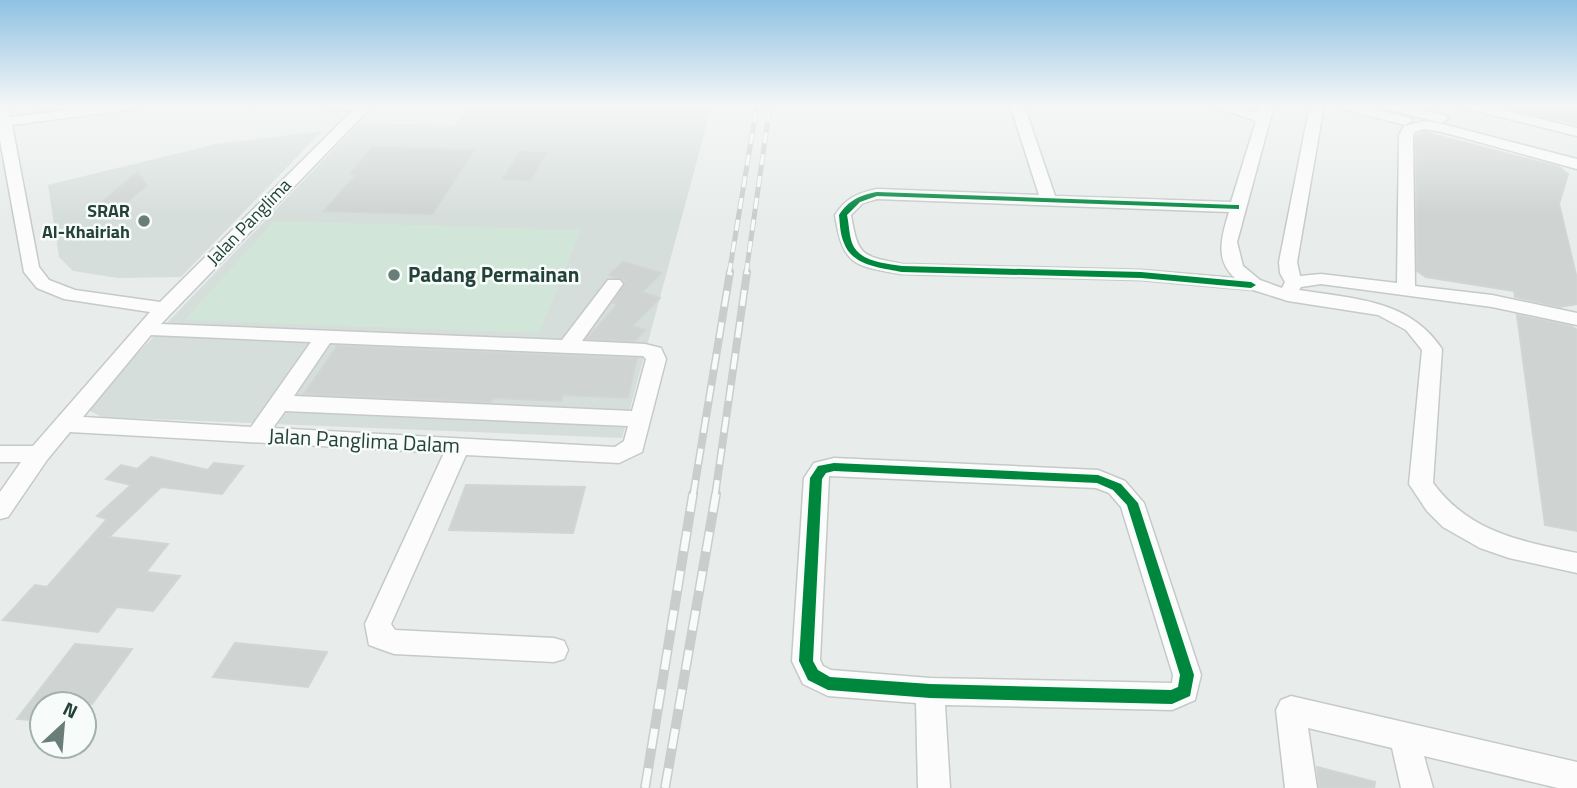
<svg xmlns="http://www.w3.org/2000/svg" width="1577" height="788" viewBox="0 0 1577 788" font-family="'Titillium Web',sans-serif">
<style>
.built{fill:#d6dedb}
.green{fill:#d1e6d8}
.building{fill:#cfd4d2;stroke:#d1d6d4;stroke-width:2}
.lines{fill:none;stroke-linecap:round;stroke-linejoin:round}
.minor-casing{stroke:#c5cac8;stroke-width:3}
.minor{fill:#fcfcfc;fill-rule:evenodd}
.rail-far2-casing{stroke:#c9cdcc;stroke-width:5}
.rail-far1-casing{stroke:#c9cdcc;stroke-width:8}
.rail-casing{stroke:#c9cdcc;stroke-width:10}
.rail-far2{stroke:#f7fbf9;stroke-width:3.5;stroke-dasharray:11;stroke-linecap:butt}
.rail-far1{stroke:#f7fbf9;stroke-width:5;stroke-dasharray:16;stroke-linecap:butt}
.rail{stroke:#f7fbf9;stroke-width:7;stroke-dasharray:20;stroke-linecap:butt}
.cycleway-casing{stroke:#f7fbf9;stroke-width:5}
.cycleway{fill:#00873e;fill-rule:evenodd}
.poi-dot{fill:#697e78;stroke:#f7fbf9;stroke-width:2.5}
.labels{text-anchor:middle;stroke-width:5;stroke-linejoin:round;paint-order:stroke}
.far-poi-label{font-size:18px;font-weight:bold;fill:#24423a;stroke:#f7fbf9;text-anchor:end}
.far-street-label{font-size:18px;fill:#24423a;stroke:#f7fbf9}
.poi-label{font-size:21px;font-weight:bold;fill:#24423a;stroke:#f7fbf9;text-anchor:start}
.street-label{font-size:21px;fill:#24423a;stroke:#f7fbf9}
</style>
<rect width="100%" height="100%" fill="#e8edeb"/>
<g class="built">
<polygon points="471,105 712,105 622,438 102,417 90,411 91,402 359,123 455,125"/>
<polygon points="322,131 181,277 118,278 73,271 59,257 48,185 216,144"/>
</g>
<polygon class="green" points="274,221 580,230 581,230 539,333 185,320"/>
<g class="building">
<polygon points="1512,105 1577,105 1577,124 1512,109"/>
<polygon points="1424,132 1559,167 1568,174 1559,204 1577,279 1577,304 1560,307 1515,297 1514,291 1426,277 1417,271 1416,136"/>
<polygon points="373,147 474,150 432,214 324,211 357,174 350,174"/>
<polygon points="520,152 546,153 530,180 503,179"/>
<polygon points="137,173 147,185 109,217 85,216"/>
<polygon points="623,262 661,273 642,292 660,298 632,326 645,330 635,341 587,339 618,304 613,303 626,281 609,275"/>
<polygon points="1517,315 1571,326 1577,330 1577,531 1545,525"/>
<polygon points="337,346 619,358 637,358 628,398 563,395 561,401 493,398 491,402 304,394"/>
<polygon points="151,457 208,470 214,463 243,466 222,494 161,487 109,537 168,544 146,572 180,576 153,611 117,607 98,632 3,620 35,585 47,587 107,519 97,516 131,485 106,479 121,465 137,469"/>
<polygon points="466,485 519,486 585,487 573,533 449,530"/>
<polygon points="235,643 327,652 308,687 213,677"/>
<polygon points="75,644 132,649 92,704 42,704 42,721 17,719"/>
<polygon points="1317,767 1375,782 1374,788 1319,788"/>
</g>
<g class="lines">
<g class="minor-casing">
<g id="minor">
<path d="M0,105H8L10,117L105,105H142L135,109L12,125L39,267L49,280L75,290L160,302L353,110L330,109L323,105H373L161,324L562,340L608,280H620L623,284L582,341L645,344L661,348L666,359L642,452L619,463L466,455L391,624L395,630L554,638L564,641L568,650L564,659L554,662L394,654L369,645L365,624L444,453L70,432L47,460L8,517L0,519V492L21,462H0V446H33L150,312L64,299L37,288L24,272L0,140ZM151,335L311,342L251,427L83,417ZM330,343L643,356L646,359L632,411L294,396ZM285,411L628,426L624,441L615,447L273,428Z"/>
<path d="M1010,105H1024L1055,196L1231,202L1256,121L1210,105H1231L1258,113L1260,105H1274L1237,242L1243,266L1260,280L1282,288L1285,282L1280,273L1279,262L1310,105H1324L1297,262L1300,276L1321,274L1397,283L1399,135L1404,126L1424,121L1443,124L1577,159V169L1442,132L1424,129L1415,132L1413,135L1415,286L1492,295L1577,313V325L1492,307L1321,284L1301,287L1299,290C1353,299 1409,299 1442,349L1433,483C1469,532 1520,541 1577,553V573L1509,558L1480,548L1443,527L1427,511L1409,484L1422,350L1406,330L1378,315L1288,301L1253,290L1141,280L902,274C854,266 843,266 835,215C846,198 858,193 877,189L1039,195ZM877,199L1229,212C1222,235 1214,260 1235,278L1141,270L902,264C861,256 858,256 851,215L863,203Z"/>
<polygon points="1336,105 1358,105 1410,118 1412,121 1405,125 1338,108"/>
<polygon points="1382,105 1404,105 1446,116 1448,119 1441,123 1384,108"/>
<polygon points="1463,105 1485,105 1577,128 1577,136 1465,108"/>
<path d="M834,458L1098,470L1125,481L1144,503L1201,675L1195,700L1172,710L945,705L950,788H918L916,703L828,696L803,684L792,661L804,478L814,463ZM829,476L1096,488L1109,493L1121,507L1173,675L1172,683L930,678L831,670L823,666L820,660Z"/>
<polygon points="1291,696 1577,762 1577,788 1558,788 1424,756 1433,788 1401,788 1392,748 1308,728 1317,788 1285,788 1276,710 1281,700"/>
</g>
</g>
<use href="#minor" class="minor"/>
<g class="rail-far2-casing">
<g id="rail-far2">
<polyline points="729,274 757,105"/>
<polyline points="746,274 770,105"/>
</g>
</g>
<g class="rail-far1-casing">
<g id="rail-far1">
<polyline points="693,496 730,272"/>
<polyline points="715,496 747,272"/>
</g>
</g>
<g class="rail-casing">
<g id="rail">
<polyline points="645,788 693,494"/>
<polyline points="665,788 716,494"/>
</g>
</g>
<use href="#rail-far2" class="rail-far2"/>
<use href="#rail-far1" class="rail-far1"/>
<use href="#rail" class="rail"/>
<g class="cycleway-casing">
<g id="cycleway">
<path d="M877,192L1236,205H1239V209L877,196L860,202L847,215C849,224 849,234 852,243C859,262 885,263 902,266L1141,272L1251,282L1256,285L1251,288L1141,278L902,272C882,268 852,266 844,243C840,234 840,224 839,215C849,200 860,195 877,192Z"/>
<path d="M834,463L1098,475L1121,484L1138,503L1194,675L1190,696L1172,704L930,698L828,690L808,680L799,661L810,478L818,466ZM834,471L1097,483L1113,490L1127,505L1180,675L1178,687L1171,690L930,684L830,677L818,670L813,661L822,479L826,473Z"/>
</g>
</g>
<use href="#cycleway" class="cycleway"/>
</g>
<linearGradient id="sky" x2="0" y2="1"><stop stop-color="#8fc1e3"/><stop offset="0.49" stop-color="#f5f7f6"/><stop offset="1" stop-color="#f5f7f6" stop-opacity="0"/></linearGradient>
<rect width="1577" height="215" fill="url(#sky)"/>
<g class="poi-dot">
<circle cx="144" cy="221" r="7"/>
<circle cx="394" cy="275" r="7"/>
</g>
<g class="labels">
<g class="far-poi-label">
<text x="130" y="217">SRAR<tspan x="130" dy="21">Al-Khairiah</tspan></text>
</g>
<g class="far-street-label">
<text transform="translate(249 222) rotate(-46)" y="6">Jalan Panglima</text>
</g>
<g class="poi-label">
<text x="408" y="282">Padang Permainan</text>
</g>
<g class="street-label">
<text transform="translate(364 441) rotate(3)" y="7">Jalan Panglima Dalam</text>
</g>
</g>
<g transform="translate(63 725) rotate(26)"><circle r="33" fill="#f7fbf9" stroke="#a3b1ad" stroke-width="2"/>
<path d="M0-5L12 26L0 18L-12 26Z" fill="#697e78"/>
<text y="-10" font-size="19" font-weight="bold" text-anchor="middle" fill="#24423a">N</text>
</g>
</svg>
